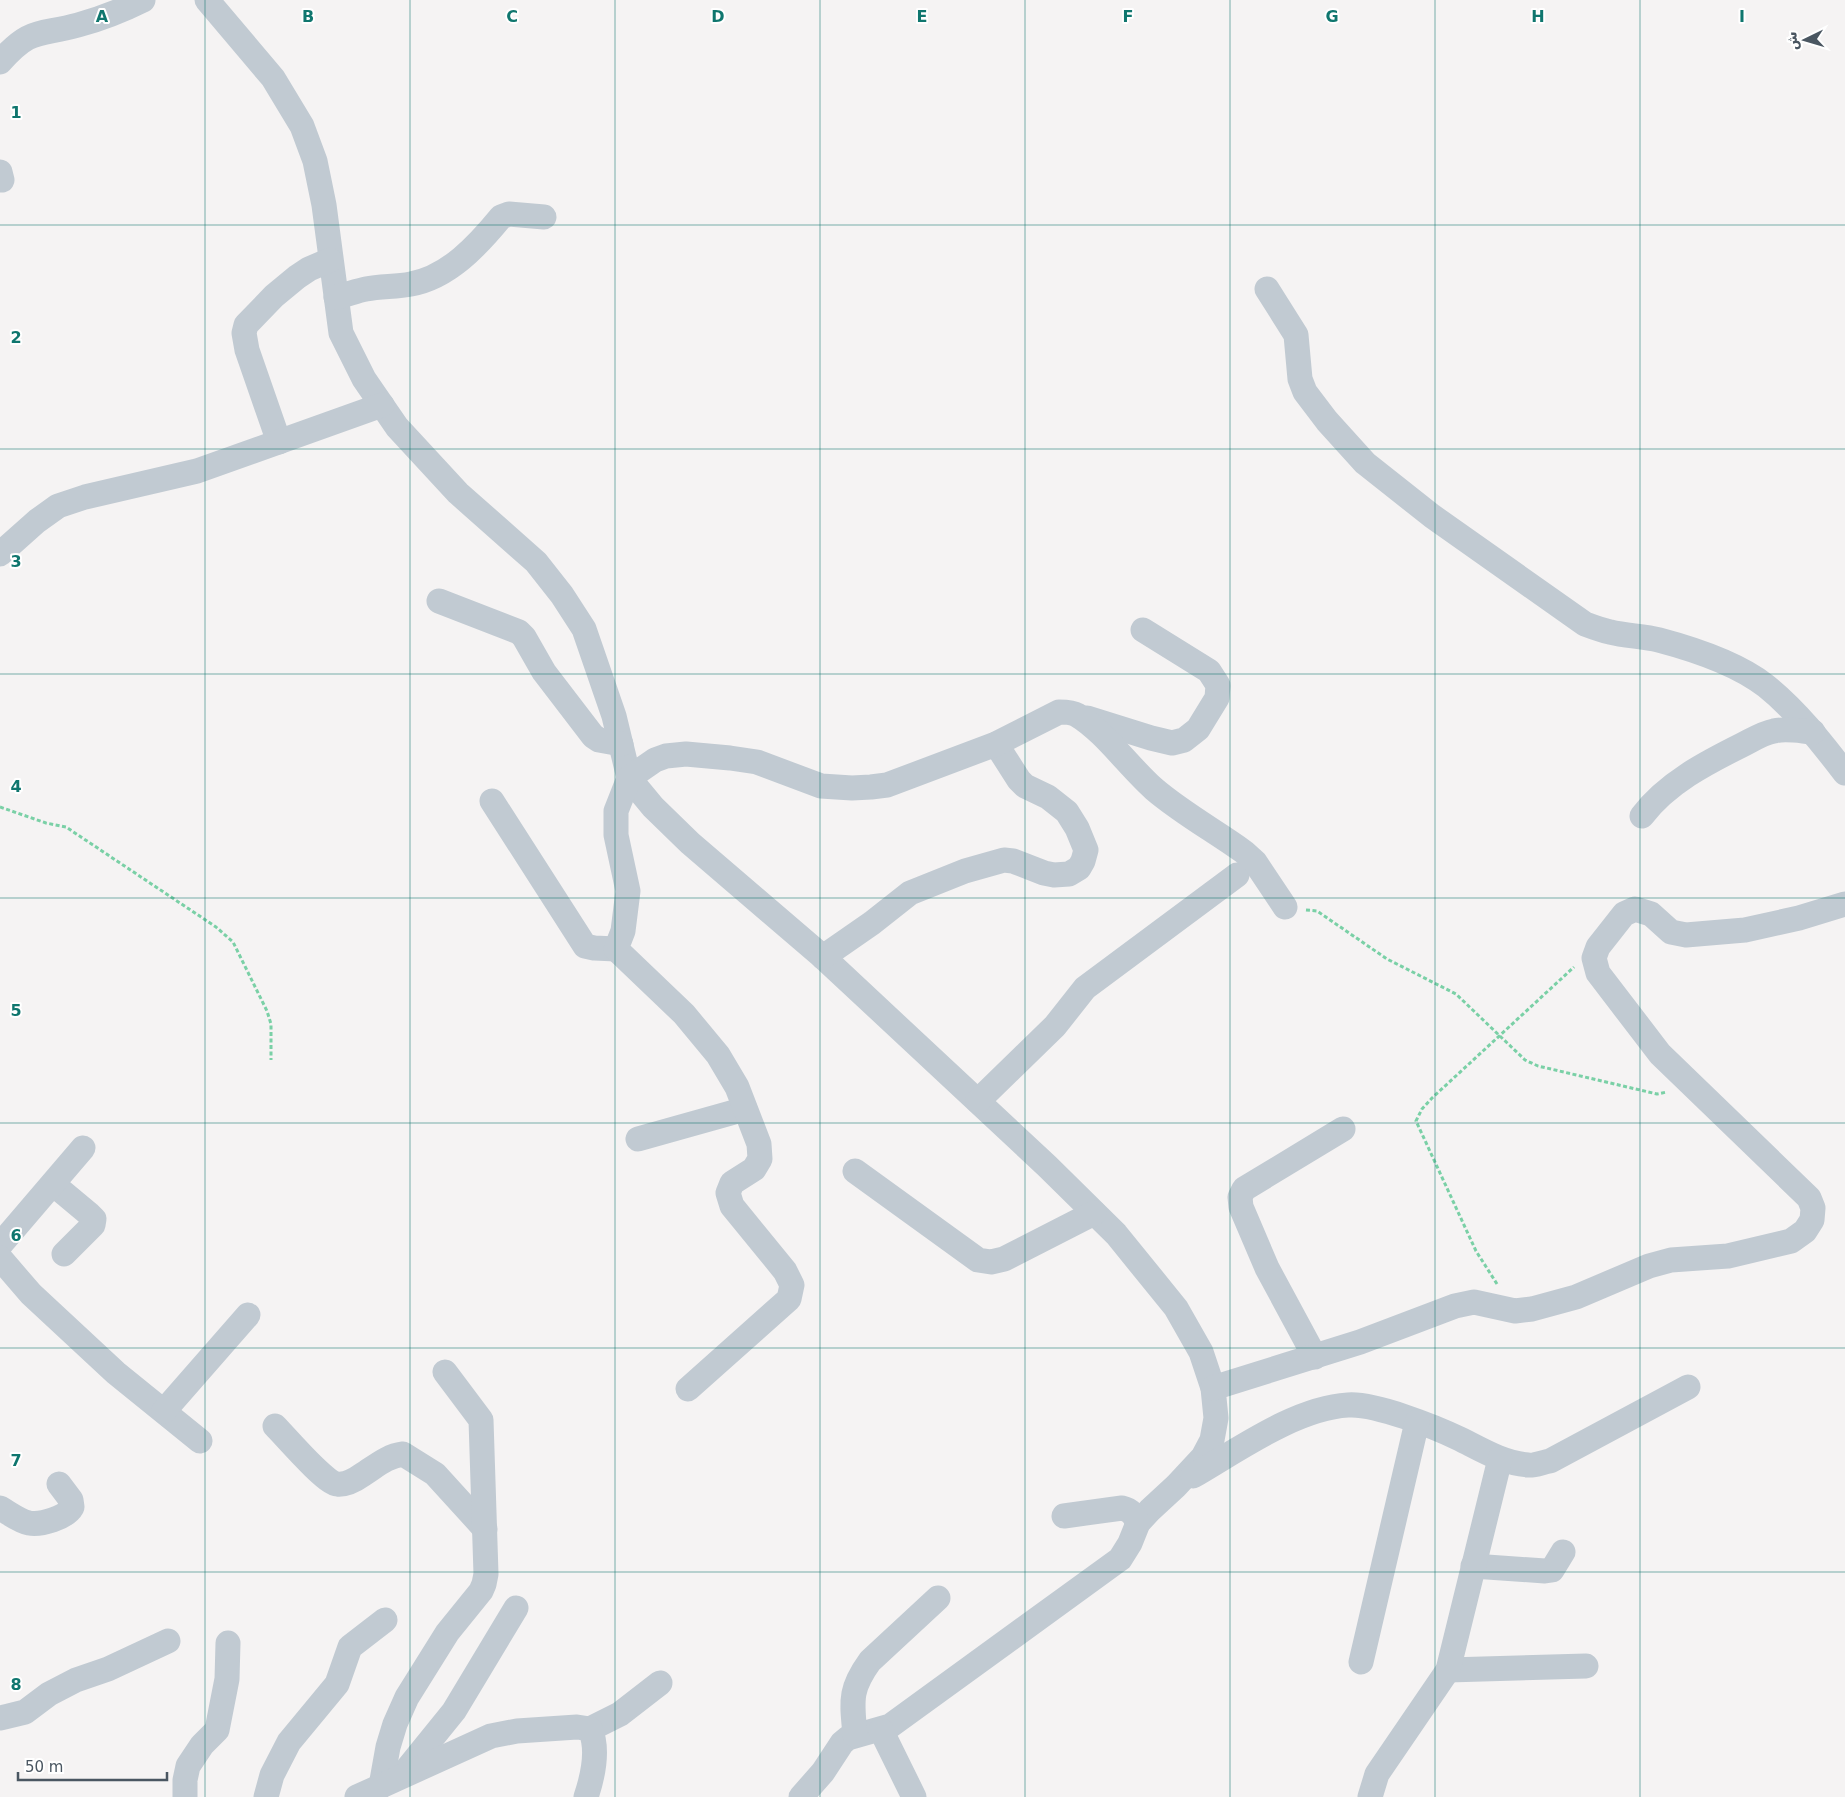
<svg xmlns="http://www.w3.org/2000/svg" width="1845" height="1797" viewBox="0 0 1845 1797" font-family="'DejaVu Sans',Vazirmatn,sans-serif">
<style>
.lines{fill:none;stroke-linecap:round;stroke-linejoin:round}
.path{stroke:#7ad0a6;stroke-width:3;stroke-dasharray:4 2.5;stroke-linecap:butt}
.minor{stroke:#c1cad2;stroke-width:25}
.grid{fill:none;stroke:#0f766e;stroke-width:1;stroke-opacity:0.55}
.grid-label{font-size:16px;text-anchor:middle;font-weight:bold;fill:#0f766e;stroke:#fff;stroke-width:4;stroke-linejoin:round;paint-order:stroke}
</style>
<rect width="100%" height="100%" fill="#f5f3f3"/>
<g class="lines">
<g class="path">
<polyline points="0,807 46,823 66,827 216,927 233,942 267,1011 271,1024 271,1060"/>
<polyline points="1306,910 1317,911 1387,959 1456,994 1525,1060 1538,1066 1657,1094 1667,1092"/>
<polyline points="1497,1284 1476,1251 1416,1121 1422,1109 1432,1098 1574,967"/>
</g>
<g class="minor">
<polyline points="207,0 273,78 302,126 315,161 324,205 341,333 364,379 397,427 458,493 536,562 562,595 584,629 614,716 629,778 653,807 690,843 823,957 1047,1166 1116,1234 1176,1308 1201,1352 1213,1388 1216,1418 1212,1440 1203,1457 1176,1486 1150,1510 1138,1523 1130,1543 1120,1559 890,1726 848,1738 842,1743 823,1772 801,1797"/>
<path d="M0,62C31,27 38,36 78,25C100,19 123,10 143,0"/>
<polyline points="0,172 2,180"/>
<path d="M1267,289L1296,335L1300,379L1305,392L1327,421L1365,463L1432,516L1585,624C1593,627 1601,630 1610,632C1626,636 1643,636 1659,640C1693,649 1738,664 1766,686C1797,711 1821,742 1845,773"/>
<path d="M336,297C346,295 356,291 366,289C381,286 396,287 411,284C449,277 478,245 501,217L509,214L544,217"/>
<polyline points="279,442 247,350 244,333 246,325 274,296 297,277 309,269 330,260"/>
<polyline points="0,554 37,521 58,506 85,497 197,471 382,405"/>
<polyline points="439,601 519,632 524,637 544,672 593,736 599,740 621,744"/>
<polyline points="1087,718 1151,738 1172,743 1184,740 1198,729 1217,698 1218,685 1209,671 1143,630"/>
<polyline points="492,801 585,946 594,948 616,949"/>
<path d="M1642,816C1667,783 1706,763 1742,745C1752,740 1763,733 1774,731C1786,728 1800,731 1813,732"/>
<polyline points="823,957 872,923 910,893 965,871 1004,860 1013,861 1044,873 1054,875 1069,874 1079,868 1083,861 1086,850 1077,828 1067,812 1048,797 1025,786 1019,780 996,744"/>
<polyline points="978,1101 1055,1026 1085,988 1237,875"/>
<polyline points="638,1139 745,1109"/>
<polyline points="855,1171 978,1260 991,1262 1004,1259 1094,1213"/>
<polyline points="53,1184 89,1214 94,1219 93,1225 64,1254"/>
<polyline points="0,1245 83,1148"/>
<polyline points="0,1258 31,1294 116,1373 200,1441"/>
<polyline points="1315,1357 1267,1268 1241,1207 1240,1197 1244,1189 1343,1129"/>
<polyline points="1213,1388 1360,1342 1455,1306 1474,1302 1515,1311 1532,1309 1576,1297 1649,1266 1671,1260 1728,1256 1791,1241 1805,1231 1812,1220 1813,1208 1809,1198 1660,1054 1598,973 1594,958 1598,947 1624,914 1635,909 1651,914 1671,932 1686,935 1745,930 1799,918 1845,904"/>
<path d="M688,1389L789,1299L792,1285L785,1271L732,1206L728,1193L732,1183L754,1169L760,1159L759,1144L737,1087L718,1055L684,1014L616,949L623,931L628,891L616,835V811L629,778L655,760L666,756L686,754L730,758L757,762L821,786L852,788L871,787L887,785L996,744L1059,712C1065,712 1072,712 1077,715C1104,731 1129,767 1154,789C1182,813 1215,831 1244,852L1255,862L1285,907"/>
<polyline points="164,1411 248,1315"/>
<path d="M275,1426C285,1436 326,1484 337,1484C346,1485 355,1480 362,1475C375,1467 387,1456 403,1454L435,1474L485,1529"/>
<path d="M1193,1476C1238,1450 1296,1408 1348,1405C1375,1403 1435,1427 1460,1439C1482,1450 1503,1463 1528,1465C1534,1466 1543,1462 1550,1461L1688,1387"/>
<path d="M0,1508C9,1513 19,1521 29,1523C41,1525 66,1518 72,1507L71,1500L59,1484"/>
<path d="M1064,1516L1122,1508C1131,1510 1134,1515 1138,1523"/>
<polyline points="1473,1566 1545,1571 1552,1570 1563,1552"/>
<polyline points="1361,1662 1417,1422"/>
<polyline points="1448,1670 1586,1666"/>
<polyline points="0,1718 25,1712 49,1694 76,1680 108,1669 168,1641"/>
<polyline points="590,1729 620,1714 660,1683"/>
<polyline points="881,1730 914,1797"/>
<path d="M855,1735C852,1701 849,1690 870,1661L938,1598"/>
<polyline points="403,1774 454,1711 516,1608"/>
<polyline points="381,1786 388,1747 395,1724 407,1697 447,1633 481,1591 484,1584 486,1574 481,1420 445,1372"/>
<polyline points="185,1797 185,1780 188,1766 202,1745 217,1730 227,1679 228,1643"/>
<polyline points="266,1797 272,1775 289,1742 337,1684 350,1647 385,1620"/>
<path d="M357,1797L491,1736L517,1731L577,1727L590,1729C599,1749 593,1776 586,1797"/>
<polyline points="1370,1797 1377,1774 1448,1670 1500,1459"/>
</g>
</g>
<path class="grid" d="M205,0V1797M410,0V1797M615,0V1797M820,0V1797M1025,0V1797M1230,0V1797M1435,0V1797M1640,0V1797M0,225H1845M0,449H1845M0,674H1845M0,898H1845M0,1123H1845M0,1348H1845M0,1572H1845"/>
<g class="grid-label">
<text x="102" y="22">A</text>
<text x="308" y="22">B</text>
<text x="512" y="22">C</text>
<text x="718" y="22">D</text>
<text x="922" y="22">E</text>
<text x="1128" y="22">F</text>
<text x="1332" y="22">G</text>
<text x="1538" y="22">H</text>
<text x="1742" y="22">I</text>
<text x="16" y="118">1</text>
<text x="16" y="343">2</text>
<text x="16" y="567">3</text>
<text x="16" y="792">4</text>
<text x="16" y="1016">5</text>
<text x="16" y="1241">6</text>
<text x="16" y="1466">7</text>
<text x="16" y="1690">8</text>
</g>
<g transform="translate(1805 40) rotate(265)" stroke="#ffffff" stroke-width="4" paint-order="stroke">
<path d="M0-4L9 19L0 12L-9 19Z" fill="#4a5661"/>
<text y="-8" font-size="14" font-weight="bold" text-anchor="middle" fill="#4a5661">ش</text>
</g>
<path d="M18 1772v8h149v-8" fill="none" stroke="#4a5661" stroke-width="2.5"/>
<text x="25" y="1772" font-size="15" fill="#4a5661" stroke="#ffffff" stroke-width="4" paint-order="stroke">50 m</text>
</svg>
